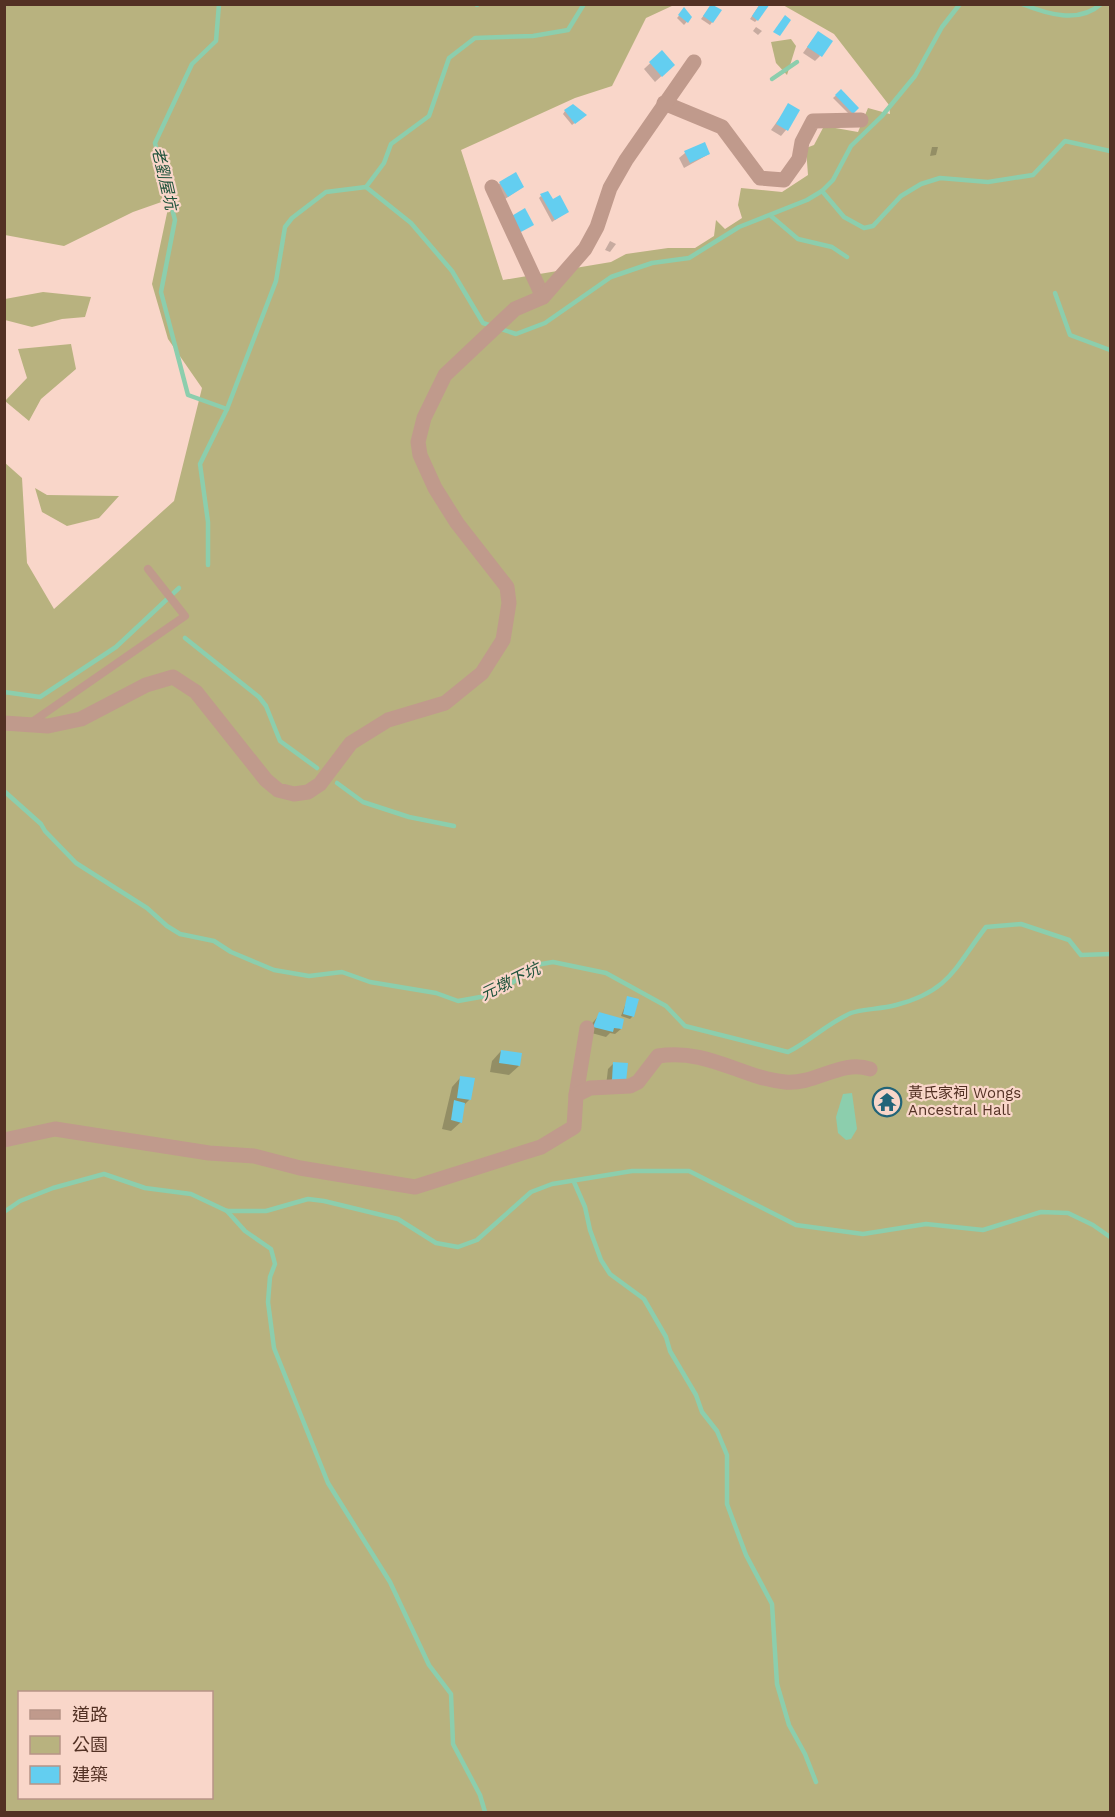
<svg xmlns="http://www.w3.org/2000/svg" width="1115" height="1817" viewBox="0 0 1115 1817" font-family="'Work Sans','Noto Sans TC',sans-serif">
<style>
.green{fill:#b8b27f;fill-rule:evenodd}
.water{fill:#8ccead}
.shadow{fill:#0003}
.lines{fill:none;stroke-linecap:round;stroke-linejoin:round}
.stream{stroke:#8ccead;stroke-width:4.5}
.building{fill:#63cef0}
.service{stroke:#c09a8c;stroke-width:8}
.minor{stroke:#c09a8c;stroke-width:15}
.labels{text-anchor:middle;stroke-width:4.5;stroke-linejoin:round;paint-order:stroke}
.poi-label{font-size:15px;fill:#533124;stroke:#f9d6c9;text-anchor:start}
.water-label{font-size:16px;font-style:italic;fill:#20533c;stroke:#f9d6c9}
</style>
<rect width="100%" height="100%" fill="#f9d6c9"/>
<g class="green">
<path d="M5,5H674L646,18L612,86L575,98L461,150L503,280L611,262L626,254L668,248H695L714,236L716,220L725,229L742,218L738,205L741,188L782,192L808,175L806,148L814,145L824,126L858,132L868,108L890,114L889,105L834,34L783,5H1110V1812H5L4,462L22,478L27,563L54,609L174,501L202,388L168,339L152,284L170,199L133,212L64,246L5,235ZM20,1692H212V1798H20Z"/>
<polygon points="791,39 796,46 787,75 776,63 771,42"/>
<polygon points="43,292 91,297 85,317 62,319 32,327 5,320 5,299"/>
<polygon points="71,344 76,369 41,399 29,421 5,401 27,378 18,349"/>
<polygon points="35,488 47,495 119,496 99,518 67,526 42,512"/>
</g>
<polygon class="water" points="852,1093 857,1129 851,1139 846,1140 838,1133 836,1117 843,1094"/>
<g class="shadow">
<polygon points="760,4 757,20 755,22 750,19"/>
<polygon points="710,7 720,11 710,25 701,19"/>
<polygon points="684,10 691,17 684,25 677,18"/>
<polygon points="756,27 762,31 758,35 753,31"/>
<polygon points="813,39 820,56 815,61 803,53"/>
<polygon points="662,52 667,71 655,82 644,69"/>
<polygon points="841,91 857,108 850,115 833,98"/>
<polygon points="789,105 786,130 781,136 771,130"/>
<polygon points="565,111 582,117 572,125 563,114"/>
<polygon points="932,147 938,147 936,155 930,156"/>
<polygon points="685,153 709,154 684,168 679,158"/>
<polygon points="500,183 523,187 502,201 495,189"/>
<polygon points="541,196 552,201 564,214 552,222 539,198"/>
<polygon points="610,241 616,244 610,252 605,250"/>
<polygon points="628,998 633,1016 630,1019 621,1016"/>
<polygon points="600,1014 621,1029 615,1034 610,1033 606,1037 588,1032 589,1027"/>
<polygon points="501,1051 519,1066 509,1075 490,1072 492,1061"/>
<polygon points="614,1063 626,1064 606,1086 608,1069"/>
<polygon points="461,1077 470,1099 463,1106 461,1122 451,1131 442,1129 452,1087"/>
<polygon points="876,1102 898,1103 875,1111 873,1105"/>
</g>
<g class="lines">
<g class="stream">
<polyline points="219,4 216,41 192,64 155,143 175,220 161,292 188,395 227,409"/>
<path d="M1022,4C1047,14 1079,24 1101,4"/>
<polyline points="477,5 477,4"/>
<polyline points="772,79 797,62"/>
<polyline points="366,187 384,163 391,144 429,116 449,58 475,38 533,36 568,30 584,4"/>
<polyline points="822,191 844,217 864,228 873,226 901,196 921,184 940,178 988,182 1033,175 1065,141 1110,151"/>
<polyline points="771,216 798,239 832,247 847,257"/>
<polyline points="1055,293 1070,335 1110,350"/>
<polyline points="208,565 208,522 200,464 227,409 276,281 285,227 292,218 326,192 366,187 411,223 452,271 483,323 516,334 545,323 611,277 652,263 689,258 739,227 807,200 822,191 833,180 851,146 882,116 915,76 942,27 960,4"/>
<polyline points="185,638 259,697 266,706 280,741 317,768"/>
<polyline points="4,692 40,697 116,647 179,588"/>
<polyline points="337,783 363,802 409,817 454,826"/>
<path d="M4,791L41,824L45,831L76,863L147,908L167,926L180,934L214,941L231,952L274,970L309,976L342,972L370,982L436,993L458,1001L486,996L512,983L536,965L553,962L606,973L666,1006L685,1026L788,1052C810,1041 828,1023 851,1013C862,1009 882,1009 896,1005C950,991 955,967 986,927L1021,924L1069,940L1081,955L1110,954"/>
<polyline points="574,1182 585,1207 590,1230 601,1260 610,1274 644,1299 666,1337 670,1351 696,1395 702,1412 717,1431 727,1455 727,1504 746,1555 772,1604 777,1684 789,1725 805,1754 816,1782"/>
<polyline points="227,1211 245,1231 271,1249 275,1264 270,1277 268,1302 274,1348 328,1483 390,1582 429,1665 451,1694 453,1744 480,1795 485,1812"/>
<polyline points="4,1212 20,1201 53,1188 104,1174 145,1188 191,1194 227,1211 266,1211 308,1199 324,1201 398,1219 436,1243 458,1247 477,1240 531,1192 552,1184 632,1171 689,1171 796,1225 863,1234 926,1224 983,1230 1041,1212 1068,1213 1093,1225 1110,1237"/>
</g>
</g>
<g class="building">
<polygon points="711,4 722,10 713,23 703,16"/>
<polygon points="760,4 770,4 758,21 752,16"/>
<polygon points="684,7 692,17 688,23 678,15"/>
<polygon points="785,15 791,20 780,36 773,32"/>
<polygon points="818,31 833,41 822,57 807,47"/>
<polygon points="662,50 675,65 662,77 649,62"/>
<polygon points="841,89 859,108 853,114 835,95"/>
<polygon points="788,103 800,110 788,131 776,124"/>
<polygon points="573,104 587,115 575,124 564,110"/>
<polygon points="705,142 710,154 690,163 684,151"/>
<polygon points="516,172 524,187 508,197 499,182"/>
<polygon points="548,191 553,199 560,195 569,212 555,220 540,194"/>
<polygon points="525,208 534,225 519,233 510,217"/>
<polygon points="627,996 639,999 634,1017 623,1014"/>
<polygon points="599,1012 624,1019 622,1029 614,1028 613,1032 593,1027"/>
<polygon points="501,1050 522,1053 520,1066 499,1063"/>
<polygon points="613,1062 628,1063 626,1082 612,1080"/>
<polygon points="460,1076 475,1078 471,1100 457,1098"/>
<polygon points="897,1095 899,1104 878,1110 875,1101"/>
<polygon points="454,1100 465,1103 462,1123 451,1120"/>
</g>
<g class="lines">
<polyline class="service" points="32,722 185,616 148,569"/>
<g class="minor">
<polyline points="664,103 722,127 760,178 784,180 799,159 802,142 813,121 861,120"/>
<polyline points="492,187 543,297"/>
<polyline points="4,723 48,726 81,719 146,685 173,677 196,692 266,780 278,790 294,794 308,792 320,784 351,743 388,720 445,703 482,673 503,640 509,603 507,587 457,523 435,488 420,455 418,442 424,418 445,375 515,309 543,297 585,249 597,227 610,188 626,160 694,62"/>
<polyline points="576,1095 587,1028"/>
<path d="M4,1140L55,1129L209,1153L254,1156L300,1168L415,1187L541,1147L574,1127L576,1095L590,1088L630,1086L638,1082L658,1056C707,1048 742,1078 785,1082C815,1085 842,1059 870,1069"/>
</g>
</g>
<defs>
<g id="temple-ring" transform="scale(1.5)"><circle r="9.5" fill="#f9d6c9" stroke="#226478" stroke-width="1.5"/><path d="M0-6L5-2H3V0L6.5 2.5H4V6H1.5V3h-3V6H-4V2.5H-6.5L-3 0V-2H-5Z" fill="#226478"/></g>
</defs>
<g fill-rule="evenodd">
<use href="#temple-ring" x="887" y="1102"/>
</g>
<g class="labels">
<g class="poi-label">
<text x="908" y="1098">黃氏家祠 Wongs<tspan x="908" dy="17">Ancestral Hall</tspan></text>
</g>
<g class="water-label">
<text transform="translate(165 178) rotate(77)" y="6">老劉屋坑</text>
<text transform="translate(510 981) rotate(-26)" y="6">元墩下坑</text>
</g>
</g>
<rect width="1115" height="1817" fill="none" stroke="#533124" stroke-width="12"/>
<rect x="18" y="1691" width="195" height="108" fill="#f9d6c9" stroke="#b79487" stroke-width="1.5"/>
<rect x="30" y="1710" width="30" height="9" fill="#c09a8c" stroke="#b79487" stroke-width="1.5"/>
<text x="72" y="1721" font-size="18" fill="#533124">道路</text>
<rect x="30" y="1736" width="30" height="18" fill="#b8b27f" stroke="#b79487" stroke-width="1.5"/>
<text x="72" y="1751" font-size="18" fill="#533124">公園</text>
<rect x="30" y="1766" width="30" height="18" fill="#63cef0" stroke="#b79487" stroke-width="1.5"/>
<text x="72" y="1781" font-size="18" fill="#533124">建築</text>
</svg>
